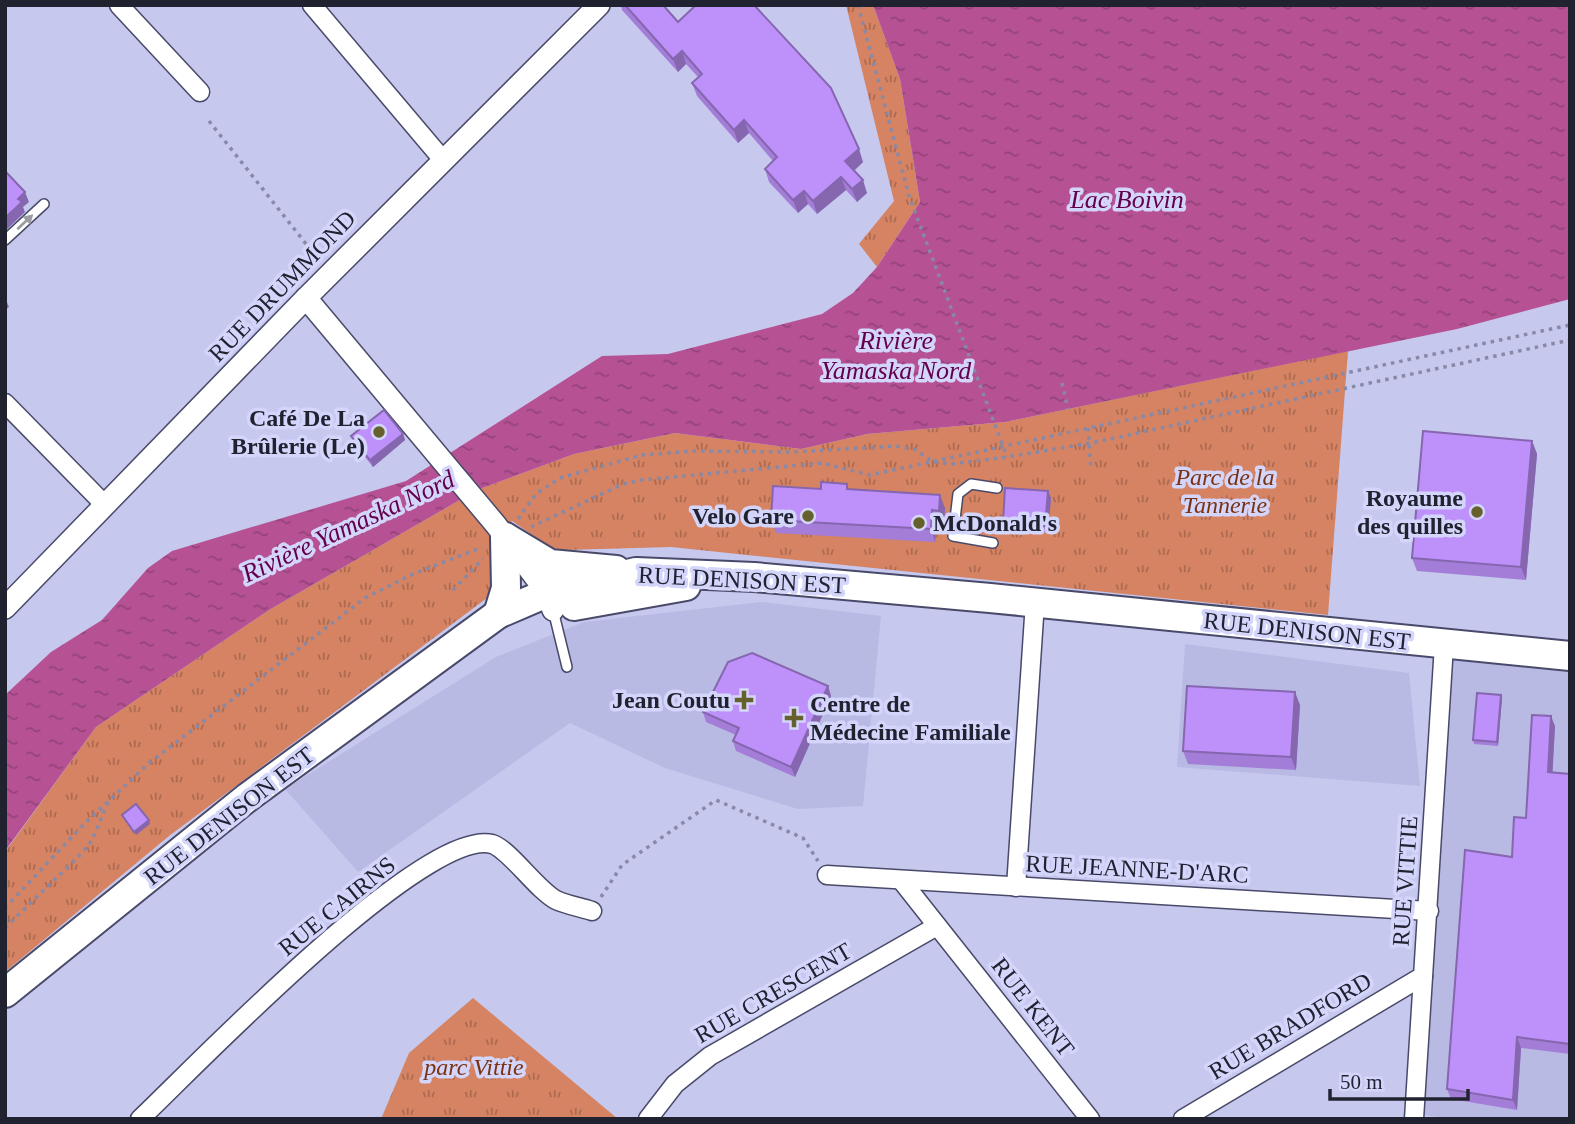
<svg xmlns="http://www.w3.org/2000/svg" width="1575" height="1124" viewBox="0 0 1575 1124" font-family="'Times New Roman',serif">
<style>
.built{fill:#b8bae4}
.grass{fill:url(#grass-tufts)}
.water{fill:url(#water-ripples)}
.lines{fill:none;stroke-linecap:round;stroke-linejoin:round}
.service-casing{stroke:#494a6a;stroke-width:12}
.minor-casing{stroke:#494a6a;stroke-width:21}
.tertiary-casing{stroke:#494a6a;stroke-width:24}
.primary-casing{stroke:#494a6a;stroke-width:32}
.path{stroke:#8789a6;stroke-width:3.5;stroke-dasharray:3.5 5;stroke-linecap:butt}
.service{stroke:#fff;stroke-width:9}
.minor{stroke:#fff;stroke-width:18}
.tertiary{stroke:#fff;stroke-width:21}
.primary{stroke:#fff;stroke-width:28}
.wall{fill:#a37dd7}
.shaded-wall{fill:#8566af}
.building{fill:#be91fa;stroke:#8566af;stroke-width:2}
.oneway{fill:#9b9ca2}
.poi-dot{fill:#66602d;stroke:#d3d5fb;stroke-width:2.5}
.labels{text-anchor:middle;stroke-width:7;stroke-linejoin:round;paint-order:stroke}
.street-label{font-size:24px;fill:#212230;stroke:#d3d5fb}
.poi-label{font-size:24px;font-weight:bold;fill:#212230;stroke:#d3d5fb;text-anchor:end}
.park-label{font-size:24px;font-style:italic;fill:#7a3210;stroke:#d3d5fb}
.water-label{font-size:26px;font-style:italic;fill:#63004a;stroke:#d3d5fb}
</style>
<defs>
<pattern id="grass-tufts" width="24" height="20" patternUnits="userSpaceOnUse" patternTransform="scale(1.75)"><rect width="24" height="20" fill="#d58362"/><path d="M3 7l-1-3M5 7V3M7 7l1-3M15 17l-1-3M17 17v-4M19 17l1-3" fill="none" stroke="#ac6b51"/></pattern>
<pattern id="water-ripples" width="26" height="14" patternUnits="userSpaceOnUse" patternTransform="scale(1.75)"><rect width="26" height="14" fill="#b65194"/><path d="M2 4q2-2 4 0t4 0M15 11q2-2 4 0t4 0" fill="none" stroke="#944379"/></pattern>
</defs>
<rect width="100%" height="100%" fill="#c6c8ee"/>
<g class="built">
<polygon points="761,602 881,616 863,806 798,809 665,768 570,723 358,872 285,789 496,657 584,622"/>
<polygon points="1185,644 1409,673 1420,786 1177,767"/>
<polygon points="1450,652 1570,664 1570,1119 1450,1119 1419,1114"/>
</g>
<g class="grass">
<polygon points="846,5 873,5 900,79 920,202 877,267 859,244 894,201"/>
<polygon points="1348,351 1328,615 671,547 565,550 551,548 512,521 497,535 491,595 169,836 5,972 5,852 96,727 269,610 477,490 574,454 675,433 801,449 867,434 1005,422"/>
<polygon points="473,998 618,1119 381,1119 409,1053"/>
</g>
<polygon class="water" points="873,5 1570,5 1570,299 1457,329 1005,422 867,434 801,449 675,433 574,454 477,490 269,610 96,727 5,851 5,695 51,652 102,620 148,568 172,551 406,481 602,356 668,354 822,314 853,293 877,267 920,202 900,79"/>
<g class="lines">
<g class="service-casing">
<g id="service">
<polyline points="5,240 44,204"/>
<polyline points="993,543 953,536 958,494 971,484 997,488"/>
<polyline points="553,610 567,667"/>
</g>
</g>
<g class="minor-casing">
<g id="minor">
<polyline points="119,5 200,92"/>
<polyline points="312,5 443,160"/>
<polyline points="5,403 105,505"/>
<polyline points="827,875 1429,911"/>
<polyline points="901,880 1090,1119"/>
<polyline points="1016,887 1035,602"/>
<path d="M140,1119C195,1067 424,827 492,844C509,849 537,890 556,900C567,905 580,907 592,911"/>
<polyline points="648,1119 675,1084 710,1056 937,926"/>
<polyline points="1183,1119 1423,976"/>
<polyline points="1414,1119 1444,645"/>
</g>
</g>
<g class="tertiary-casing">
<g id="tertiary">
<polyline points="306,298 496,525 547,593 553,610"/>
<polyline points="5,608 306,298 599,5"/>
</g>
</g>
<g class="primary-casing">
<g id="primary">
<polyline points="505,537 550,564 616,570"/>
<polyline points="574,606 686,586"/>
<polyline points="498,614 506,588 505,537"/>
<polyline points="5,993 248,797 498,614 547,593 636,572 754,577 990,598 1570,656"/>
</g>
</g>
<g class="path">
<polyline points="858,5 909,196 1007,457"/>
<polyline points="209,121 318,259"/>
<polyline points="1062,383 1068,409"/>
<polyline points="1088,428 1091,470"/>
<polyline points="518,519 536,494 560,478 642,455 695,451 793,452 896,446 914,449 933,462 951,464 1007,457 1091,443 1570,340"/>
<polyline points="531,527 623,484 641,480 822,463 870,475 1570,325"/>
<polyline points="453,590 483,559"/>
<polyline points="601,897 622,865 716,800 803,838 818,861"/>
<polyline points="5,908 83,825 149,763 365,598 411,575 482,547"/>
<polyline points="5,928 82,853 92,840 108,802"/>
</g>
<use href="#service" class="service"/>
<use href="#minor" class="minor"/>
<use href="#tertiary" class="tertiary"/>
<use href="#primary" class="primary"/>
</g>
<g class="wall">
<polygon points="621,5 663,5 678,22 863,162 854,171 867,193 857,202 846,190 817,214 808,204 798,213 769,182 765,169 773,161 749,133 738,143 697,96 692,83 698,77 686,64 678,72 622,10"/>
<polygon points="403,434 405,440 373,467 353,442 351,436"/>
<polygon points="1532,441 1537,454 1526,580 1417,571 1412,558"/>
<polygon points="821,489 945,508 944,524 937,523 935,542 776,533 771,520"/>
<polygon points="1051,498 1048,533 1005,530 1003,523"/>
<polygon points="828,686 831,696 795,777 736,751 733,741 736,735 706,722 703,712"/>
<polygon points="1502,698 1498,746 1474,744 1473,740"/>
<polygon points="1300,705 1296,770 1188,764 1183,751"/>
<polygon points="1555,726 1552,773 1570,774 1570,1054 1521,1048 1517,1110 1451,1099 1447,1089 1512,857 1526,818"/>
</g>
<g class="shaded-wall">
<polygon points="682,51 686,64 678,72 673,59"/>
<polygon points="744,120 749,133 738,143 734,130"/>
<polygon points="859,149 863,162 850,174 845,161"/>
<polygon points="841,177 846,190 817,214 813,201"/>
<polygon points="863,180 867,193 857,202 852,189"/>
<polygon points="804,191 808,204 798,213 793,200"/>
<polygon points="25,192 29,202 23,207 25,212 5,231 5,218 18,199"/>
<polygon points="6,300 9,307 5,310 5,301"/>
<polygon points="403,434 405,440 373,467 370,460"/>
<polygon points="1532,441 1537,454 1526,580 1521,567"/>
<polygon points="1048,491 1051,498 1048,533 1045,526"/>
<polygon points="940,495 945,508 944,524 939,511"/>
<polygon points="932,510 937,523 935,542 931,529"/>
<polygon points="828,686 831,696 795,777 791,767"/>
<polygon points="1295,692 1300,705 1296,770 1291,757"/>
<polygon points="1501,695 1502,698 1498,746 1497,742"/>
<polygon points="1551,716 1555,726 1552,783 1548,772"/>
<polygon points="149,820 150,824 136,835 134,832"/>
<polygon points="1517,1037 1521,1048 1517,1110 1513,1100"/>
</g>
<g class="building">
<polygon points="625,5 663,5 678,22 696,5 754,5 831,88 859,149 845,161 863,180 852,189 841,177 813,201 804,191 793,200 765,169 777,157 744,120 734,130 692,83 702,74 682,51 673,59"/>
<polygon points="5,171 25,192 18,199 22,202 5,218"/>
<polygon points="384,410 403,434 370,460 351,436"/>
<polygon points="1423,431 1532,441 1521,567 1412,558"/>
<polygon points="821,482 847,484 847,489 940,495 939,511 932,510 931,529 771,520 773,486 821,489"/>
<polygon points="1005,488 1048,491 1045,526 1003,523"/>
<polygon points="752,653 828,686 791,767 733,741 739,728 703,712 728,662"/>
<polygon points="1187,686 1295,692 1291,757 1183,751"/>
<polygon points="1477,693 1501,695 1497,742 1473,740"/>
<polygon points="1532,715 1551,716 1548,772 1570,774 1570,1044 1517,1037 1513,1100 1447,1089 1465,850 1512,857 1514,817 1526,818"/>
<polygon points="136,804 149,820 134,832 122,815"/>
</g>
<defs><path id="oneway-solid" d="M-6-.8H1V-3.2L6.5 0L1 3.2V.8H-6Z" transform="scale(1.75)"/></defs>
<use class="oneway" href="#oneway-solid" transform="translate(25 222) rotate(-43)"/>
<g class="poi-dot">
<circle cx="379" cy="432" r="7"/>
<circle cx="1477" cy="512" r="7"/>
<circle cx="808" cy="516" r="7"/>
<circle cx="919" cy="523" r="7"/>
<path d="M740.5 689.5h7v7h7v7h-7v7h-7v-7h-7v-7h7z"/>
<path d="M790.5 707.5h7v7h7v7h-7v7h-7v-7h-7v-7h7z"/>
</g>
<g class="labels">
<g class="street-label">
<text transform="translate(282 286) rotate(-46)" y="8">RUE DRUMMOND</text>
<text transform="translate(742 580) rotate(3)" y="8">RUE DENISON EST</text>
<text transform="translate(1307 631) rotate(6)" y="8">RUE DENISON EST</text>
<text transform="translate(229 816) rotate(-38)" y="8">RUE DENISON EST</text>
<text transform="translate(1137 869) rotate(3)" y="8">RUE JEANNE-D'ARC</text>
<text transform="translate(1405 881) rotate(-86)" y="8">RUE VITTIE</text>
<text transform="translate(337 906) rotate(-39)" y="8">RUE CAIRNS</text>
<text transform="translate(773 993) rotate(-30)" y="8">RUE CRESCENT</text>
<text transform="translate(1033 1007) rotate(52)" y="8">RUE KENT</text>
<text transform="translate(1290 1026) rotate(-31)" y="8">RUE BRADFORD</text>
</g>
<g class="poi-label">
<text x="365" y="426">Café De La<tspan x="365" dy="28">Brûlerie (Le)</tspan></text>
<text x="1463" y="506">Royaume<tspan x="1463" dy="28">des quilles</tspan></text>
<text x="794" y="524">Velo Gare</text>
<text x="933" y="531" text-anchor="start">McDonald's</text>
<text x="730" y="708">Jean Coutu</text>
<text x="810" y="712" text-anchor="start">Centre de<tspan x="810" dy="28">Médecine Familiale</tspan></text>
</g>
<g class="park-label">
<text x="1225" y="485">Parc de la<tspan x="1225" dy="28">Tannerie</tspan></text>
<text x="474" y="1075">parc Vittie</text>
</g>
<g class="water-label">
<text x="1127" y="208">Lac Boivin</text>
<text x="896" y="349">Rivière<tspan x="896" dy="30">Yamaska Nord</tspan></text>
<text transform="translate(348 526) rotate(-25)" y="9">Rivière Yamaska Nord</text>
</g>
</g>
<rect width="1575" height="1124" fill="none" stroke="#212230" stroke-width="14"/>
<path d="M1330 1089v10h138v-10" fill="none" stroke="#212230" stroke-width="3.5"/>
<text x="1340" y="1089" font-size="21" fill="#212230" stroke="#d3d5fb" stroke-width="5" paint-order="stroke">50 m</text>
</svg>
